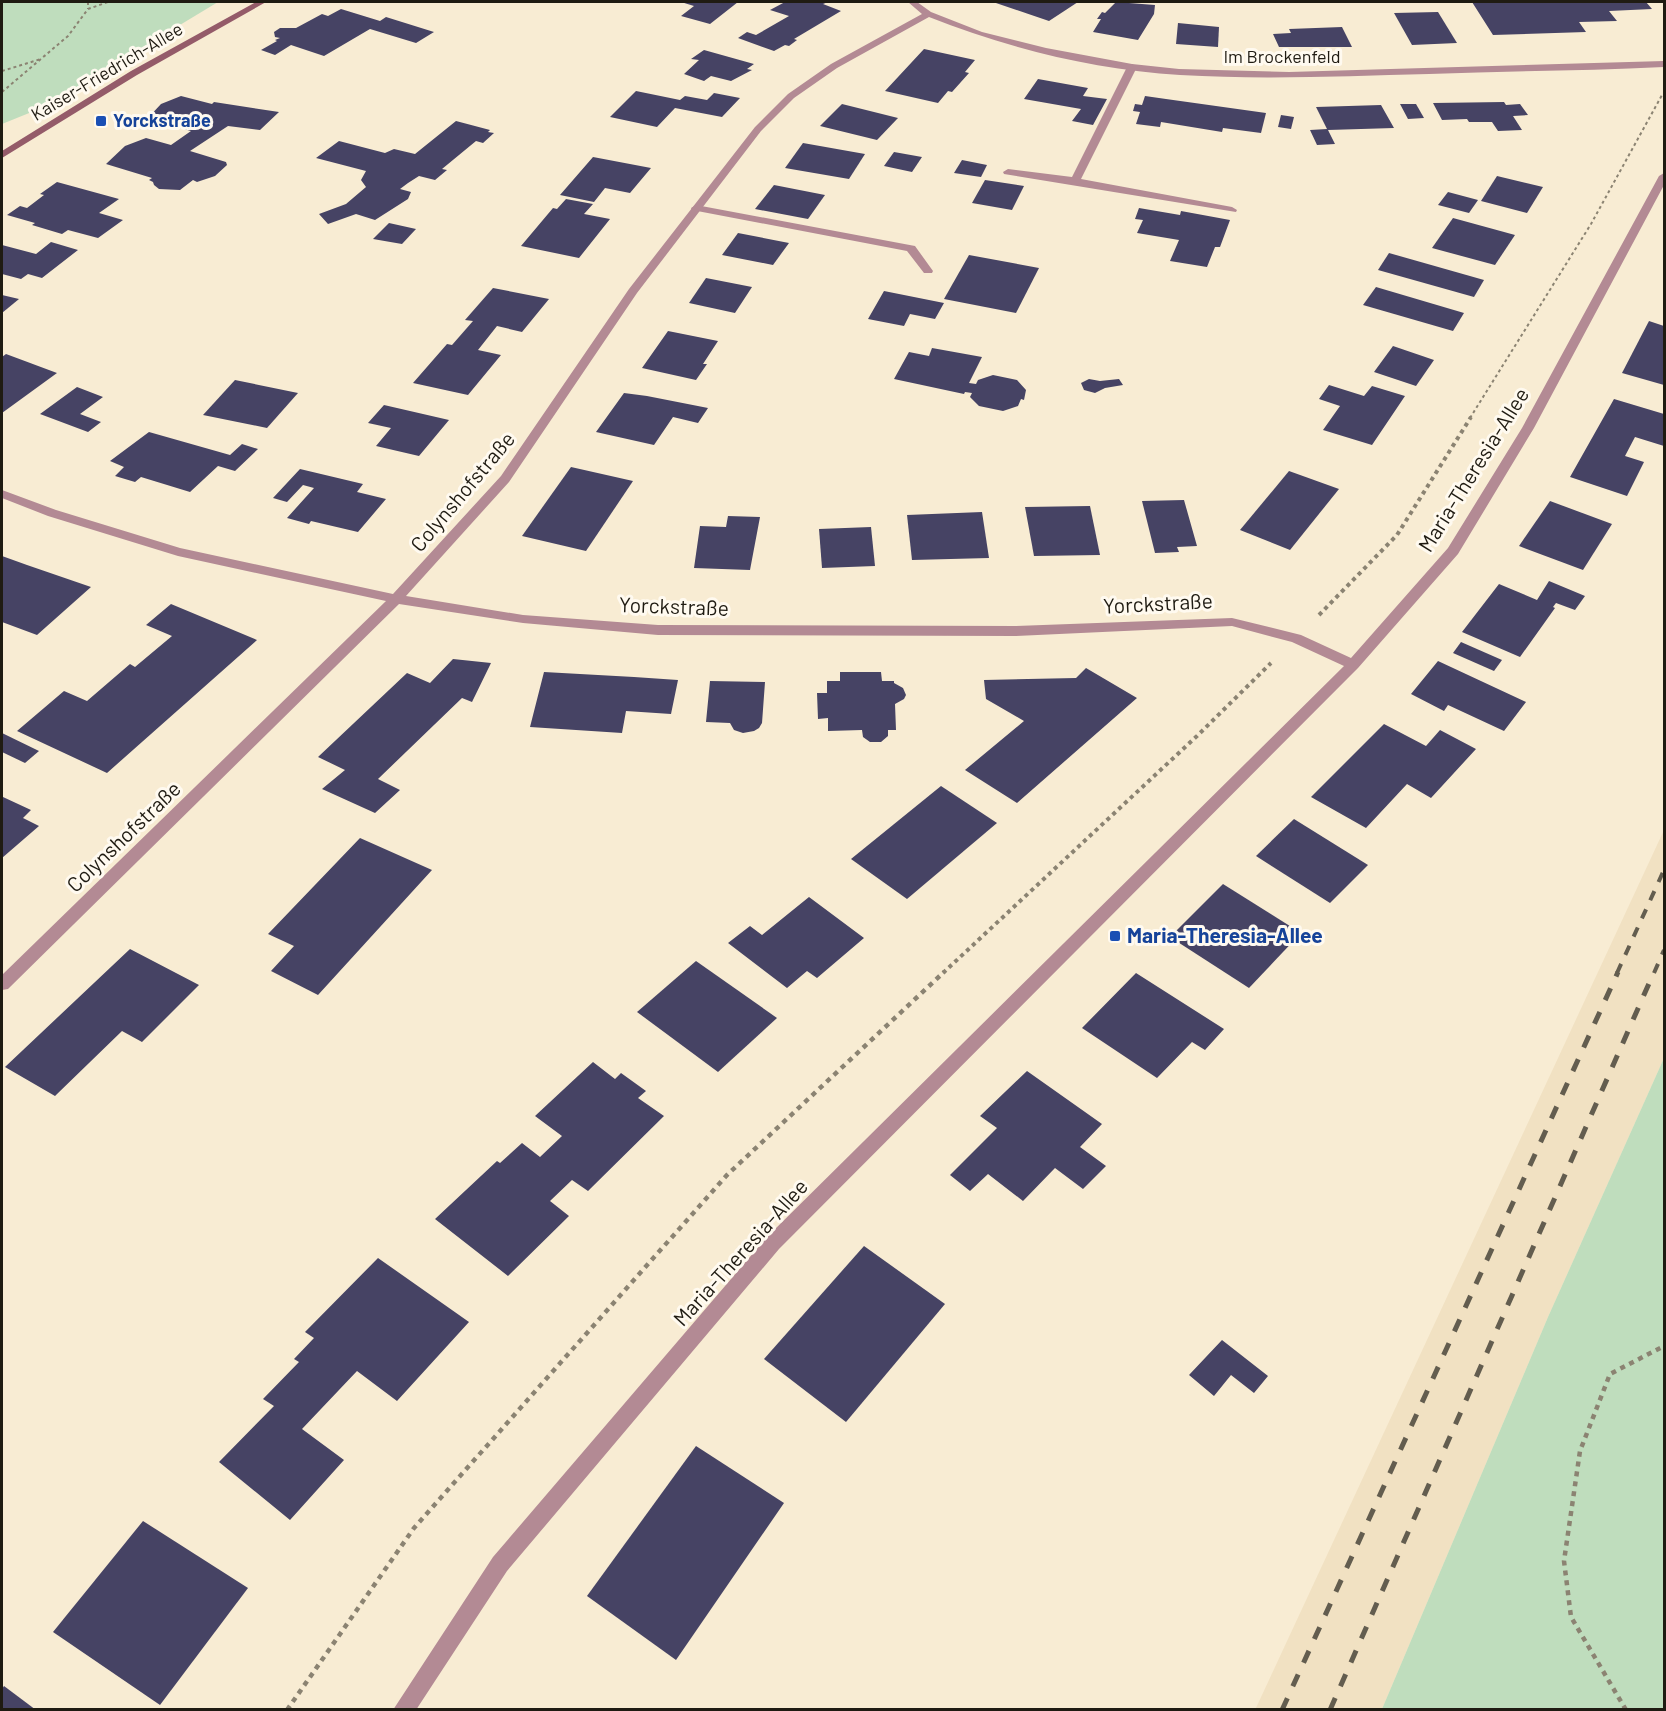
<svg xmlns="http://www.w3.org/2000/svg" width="1666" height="1711" viewBox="0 0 1666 1711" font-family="Barlow,sans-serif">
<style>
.built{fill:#f1e1c2}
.green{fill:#bfddbd}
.building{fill:#464364}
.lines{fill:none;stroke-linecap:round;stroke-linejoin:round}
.path-far2{stroke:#8b8372;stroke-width:2;stroke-dasharray:3 3;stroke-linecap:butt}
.path-far1{stroke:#8b8372;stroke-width:4;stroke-dasharray:4 4;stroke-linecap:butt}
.path{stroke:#8b8372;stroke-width:4.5;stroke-dasharray:5 5;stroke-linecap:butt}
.lane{fill:#b38a94;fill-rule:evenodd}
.street{fill:#b38a94;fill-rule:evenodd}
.secondary{fill:#945b69;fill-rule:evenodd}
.rail-far1{stroke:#635d4f;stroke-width:4;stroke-dasharray:10 10;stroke-linecap:butt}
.rail{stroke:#635d4f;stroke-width:5;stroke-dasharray:13 13;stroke-linecap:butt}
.transit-dot{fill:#1a4fb4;stroke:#fffaf0;stroke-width:2}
.labels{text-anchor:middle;stroke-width:6;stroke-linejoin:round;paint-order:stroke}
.far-street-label{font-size:18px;fill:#1f1b12;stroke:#fffaf0}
.far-transit-label{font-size:18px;font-weight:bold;fill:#164399;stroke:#fffaf0;text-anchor:start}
.street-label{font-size:21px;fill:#1f1b12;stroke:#fffaf0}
.transit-label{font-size:21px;font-weight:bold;fill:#164399;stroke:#fffaf0;text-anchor:start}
</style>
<rect width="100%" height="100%" fill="#f8ecd3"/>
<polygon class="built" points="1664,830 1664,1058 1548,1317 1382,1709 1255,1710"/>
<g class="green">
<polygon points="2,2 218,2 44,107 2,124"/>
<polygon points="1664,1058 1664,1709 1382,1709 1548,1317"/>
</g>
<g class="building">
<polygon points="681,2 738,2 710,24 681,16 694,6"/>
<polygon points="785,2 828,2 823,4 841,11 794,39 797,40 789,46 785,45 774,51 738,38 747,32 756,35 789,16 770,10"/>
<polygon points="993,2 1078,2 1049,21"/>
<polygon points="1116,2 1155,5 1154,14 1138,40 1093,32 1101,19 1097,19 1102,12 1105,13"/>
<polygon points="1472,2 1646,2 1652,9 1609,11 1617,21 1579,22 1586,32 1493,35"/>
<polygon points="341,9 380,21 386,17 434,32 416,43 370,29 324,56 291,45 275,55 261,50 277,41 275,40 280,38 275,37 274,32 280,28 296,28 322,14 328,16"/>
<polygon points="1438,12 1457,43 1412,45 1394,13"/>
<polygon points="1178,23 1219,27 1218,47 1176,44"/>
<polygon points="1342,27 1352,47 1279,47 1273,34 1291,33 1289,29"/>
<polygon points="924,49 975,60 965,72 969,73 952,92 948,91 938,103 885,91"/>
<polygon points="704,50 754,64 747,69 752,70 731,81 711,76 704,81 684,74 699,60 691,59"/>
<polygon points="1038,79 1088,88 1083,96 1107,99 1093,125 1072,121 1081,109 1024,99"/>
<polygon points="636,91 680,100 685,96 707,100 714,93 740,98 722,117 675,108 657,127 610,117"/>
<polygon points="181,96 212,104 214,102 279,112 260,130 228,126 190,151 226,162 227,165 215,176 197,182 193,180 180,190 159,189 154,185 153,182 149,180 152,178 106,164 125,146 146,138 171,145 191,131 147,119 161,104"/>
<polygon points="1145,96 1166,99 1266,113 1261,133 1223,128 1222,132 1161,122 1160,127 1136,124 1140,112 1133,111 1135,104 1142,105"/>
<polygon points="1504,102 1506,105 1520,104 1528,115 1513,116 1522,130 1498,131 1492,122 1469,122 1467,119 1442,120 1433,103"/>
<polygon points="842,104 898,118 877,140 820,126"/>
<polygon points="1400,104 1416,104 1424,118 1408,119"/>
<polygon points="1381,105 1394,128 1328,130 1335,144 1317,145 1310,130 1327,129 1316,107"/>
<polygon points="1281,115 1294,117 1291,129 1278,127"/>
<polygon points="456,121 490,130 488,132 494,133 483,143 476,141 442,169 447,170 435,180 419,176 408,183 400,189 411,192 408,199 375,220 356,214 328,224 319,214 346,204 366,187 361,180 366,171 316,158 339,141 385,153 394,149 415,154"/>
<polygon points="803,143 865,154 849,179 785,168"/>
<polygon points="894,152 922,157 912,172 884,166"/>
<polygon points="593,157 651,168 630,193 605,188 594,202 560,195"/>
<polygon points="962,160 987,165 981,177 954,173"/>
<polygon points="1497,176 1543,187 1527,213 1481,201"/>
<polygon points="985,180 1024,186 1012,210 972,203"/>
<polygon points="57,182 119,199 99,213 123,220 98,238 68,230 62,234 32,225 35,223 7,215 20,206 27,208 44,195 40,194"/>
<polygon points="774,185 825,195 808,219 755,209"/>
<polygon points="1448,192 1478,200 1469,213 1438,205"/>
<polygon points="566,199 593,204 584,214 610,219 579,258 521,246 553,208 557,209"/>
<polygon points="1139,208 1180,215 1181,211 1230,220 1220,247 1215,247 1207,267 1170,261 1179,240 1137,233 1143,220 1135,219"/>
<polygon points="1453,218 1515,235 1495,265 1432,248"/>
<polygon points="389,223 416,229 402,244 373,239"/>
<polygon points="738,233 789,243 773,265 722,255"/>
<polygon points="51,242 78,250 42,278 28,274 21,279 2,274 2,245 36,254"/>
<polygon points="1389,253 1484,280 1474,297 1378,270"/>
<polygon points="969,255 1039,268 1016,313 944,299"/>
<polygon points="706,278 752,287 735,313 689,303"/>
<polygon points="1376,287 1464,313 1453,331 1363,305"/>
<polygon points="493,288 549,299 522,332 497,326 478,350 501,355 468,395 413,383 447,344 452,345 473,321 465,320"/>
<polygon points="884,291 944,303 935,319 910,314 904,326 868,319"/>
<polygon points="2,295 19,299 2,313"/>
<polygon points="1649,321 1664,326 1664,385 1622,373"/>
<polygon points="668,331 718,341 703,364 707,364 696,380 642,368"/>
<polygon points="1393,346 1434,360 1416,386 1374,372"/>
<polygon points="932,348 982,357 969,383 976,384 978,380 993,375 1017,380 1026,390 1024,400 1021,399 1018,406 1003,411 979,406 970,397 972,393 965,392 964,394 894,379 909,352 929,356"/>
<polygon points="6,354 57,373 2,413 2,357"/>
<polygon points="1089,379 1100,381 1119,379 1123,385 1105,388 1095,393 1084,390 1081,383"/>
<polygon points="235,380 298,393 267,428 203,415"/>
<polygon points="1329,385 1364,396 1372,386 1405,396 1372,445 1323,430 1340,406 1319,399"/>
<polygon points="77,387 103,397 80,414 101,422 88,432 40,414"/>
<polygon points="624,393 647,396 708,408 698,423 673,417 654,445 596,432"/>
<polygon points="1614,399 1664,414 1664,446 1635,437 1625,456 1644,462 1627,496 1570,477"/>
<polygon points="384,405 449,420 419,456 376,446 391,428 368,423"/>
<polygon points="149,432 230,455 242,444 258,449 235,471 218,466 190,492 141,477 135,482 115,476 124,467 110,461"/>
<polygon points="571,467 633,481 586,551 522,536"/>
<polygon points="300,469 363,484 357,492 386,499 358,532 311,521 309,524 287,518 314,488 303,485 287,502 273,498"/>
<polygon points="1289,471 1339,489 1290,550 1240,530"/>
<polygon points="1184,500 1197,546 1177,547 1179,552 1155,553 1142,501"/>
<polygon points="1550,501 1612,524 1583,570 1519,546"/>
<polygon points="1090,506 1100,555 1034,556 1025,507"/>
<polygon points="982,512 989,558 912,560 907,515"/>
<polygon points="728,516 760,517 750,570 694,568 700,526 726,527"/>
<polygon points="871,527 875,566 822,568 819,529"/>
<polygon points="2,556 27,565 91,587 37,635 2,622"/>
<polygon points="1549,581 1585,596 1575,610 1556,603 1553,607 1555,608 1520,657 1462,632 1499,584 1537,600"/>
<polygon points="171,604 257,640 107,773 17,731 64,691 87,701 130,664 135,667 172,636 146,625"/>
<polygon points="1461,642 1502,660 1494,671 1453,653"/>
<polygon points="453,659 491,663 472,702 462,698 378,779 400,790 375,813 322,789 345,770 318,757 407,673 430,683"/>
<polygon points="1438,661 1526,702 1504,731 1448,705 1444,711 1411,694"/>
<polygon points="1086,668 1137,698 1017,803 965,770 1024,721 986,699 984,680 1076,678"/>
<polygon points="544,672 634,677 678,680 671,714 626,711 622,733 530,727"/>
<polygon points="840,672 881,672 882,681 894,681 894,683 903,688 906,695 904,699 895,704 896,730 888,730 888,736 881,742 870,742 863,737 862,730 828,731 828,718 818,719 817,693 827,693 827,681 840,681"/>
<polygon points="710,681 765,682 762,723 759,728 754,731 743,733 734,730 730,723 706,722"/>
<polygon points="1384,724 1426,746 1440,730 1476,749 1431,798 1407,784 1366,828 1311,797"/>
<polygon points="2,733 39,751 25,763 2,752"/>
<polygon points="941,786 997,823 907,899 851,859"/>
<polygon points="3,797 31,810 23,818 39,826 2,858"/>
<polygon points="1294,819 1368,865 1330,903 1256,856"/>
<polygon points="360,838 432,870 318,995 271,971 294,946 268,934"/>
<polygon points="1223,884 1301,933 1249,988 1170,937"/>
<polygon points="809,897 864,938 817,978 807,971 787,988 728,943 750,926 762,935"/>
<polygon points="130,949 199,985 142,1042 122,1031 55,1096 5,1067"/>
<polygon points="696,961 777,1018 718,1072 637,1012"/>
<polygon points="1136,973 1224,1029 1205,1050 1192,1042 1157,1078 1082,1028"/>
<polygon points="593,1062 615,1079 621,1073 646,1091 638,1098 664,1116 588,1191 572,1180 550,1201 569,1216 508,1276 435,1219 497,1161 500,1163 522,1143 540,1157 562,1136 535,1116"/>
<polygon points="1027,1071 1102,1124 1080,1147 1106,1166 1083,1189 1055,1168 1023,1201 988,1174 970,1191 950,1175 997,1128 980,1116"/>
<polygon points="864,1246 945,1304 846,1422 764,1359"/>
<polygon points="378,1258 469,1322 397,1401 357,1371 302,1429 344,1460 290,1520 219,1462 274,1406 263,1399 299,1362 294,1359 314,1338 305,1332"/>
<polygon points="1222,1340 1268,1376 1254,1393 1231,1375 1214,1396 1189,1375"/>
<polygon points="696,1446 784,1503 676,1660 587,1596"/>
<polygon points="143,1521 248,1588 160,1705 53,1632"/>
<polygon points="4,1686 36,1710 2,1710 2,1689"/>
</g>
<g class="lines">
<g class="path-far2">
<polyline points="88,2 88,9"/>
<polyline points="2,71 41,59"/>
<polyline points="2,92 68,36 88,9 108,2"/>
<polyline points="1470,418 1591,224 1662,95"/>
</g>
<g class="path-far1">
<polyline points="1319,615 1397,535 1471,417"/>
<polyline points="943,973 1197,736 1271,663"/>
</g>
<g class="path">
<polyline points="287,1710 414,1528 727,1175 944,972"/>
<polyline points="1626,1710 1571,1617 1564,1561 1580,1451 1610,1374 1664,1346"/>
</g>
<g class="lane">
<polygon points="1132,64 1137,67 1081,179 1232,207 1237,210 1236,212 1004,174 1003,172 1008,169 1072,177 1127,67"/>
<polygon points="696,205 915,246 933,271 932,273 924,273 907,251 692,210 691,208"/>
</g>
<path class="street" d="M908,2H917L931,12L982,32L1046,48L1132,64L1179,69L1289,72L1664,61V67C1586,71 1507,71 1429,74C1346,76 1263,80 1180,75C1095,70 1007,48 929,17L837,68L794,98L761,131L637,293L509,482L406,596L523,615L658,625L1016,626L1232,618L1301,635L1351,658L1448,548L1522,428L1659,176L1664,173V185L1534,428L1458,554L1358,668L779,1249L507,1571L416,1710H393L493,1557L767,1237L1344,666L1292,642L1232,626L1016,636L658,635L523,623L399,604L8,989L2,990V975L386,601L178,556L48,516L2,498V490L56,510L180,548L393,594L501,476L629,289L755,127L788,94L831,64L922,14Z"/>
<polygon class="secondary" points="256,2 266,2 137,75 2,158 2,151 131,71"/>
<g class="rail-far1">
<polyline points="1617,973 1664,870"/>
<polyline points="1654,973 1664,950"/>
</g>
<g class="rail">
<polyline points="1282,1710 1618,972"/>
<polyline points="1330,1710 1654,972"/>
</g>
</g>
<g class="transit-dot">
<rect x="95" y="115" width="12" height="12" rx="3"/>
<rect x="1109" y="930" width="12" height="12" rx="3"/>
</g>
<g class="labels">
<g class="far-street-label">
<text x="1282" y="63">Im Brockenfeld</text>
<text transform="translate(107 72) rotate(-31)" y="6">Kaiser-Friedrich-Allee</text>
</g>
<g class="far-transit-label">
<text x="113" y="127">Yorckstraße</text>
</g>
<g class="street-label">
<text transform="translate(1474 470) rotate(-58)" y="7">Maria-Theresia-Allee</text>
<text transform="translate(463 492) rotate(-50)" y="7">Colynshofstraße</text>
<text transform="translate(1158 604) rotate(-3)" y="7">Yorckstraße</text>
<text transform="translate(674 607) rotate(2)" y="7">Yorckstraße</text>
<text transform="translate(124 837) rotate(-44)" y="7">Colynshofstraße</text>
<text transform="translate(741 1253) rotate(-48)" y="7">Maria-Theresia-Allee</text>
</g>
<g class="transit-label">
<text x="1127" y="943">Maria-Theresia-Allee</text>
</g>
</g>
<rect width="1666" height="1711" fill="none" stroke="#1f1b12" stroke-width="6"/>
</svg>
